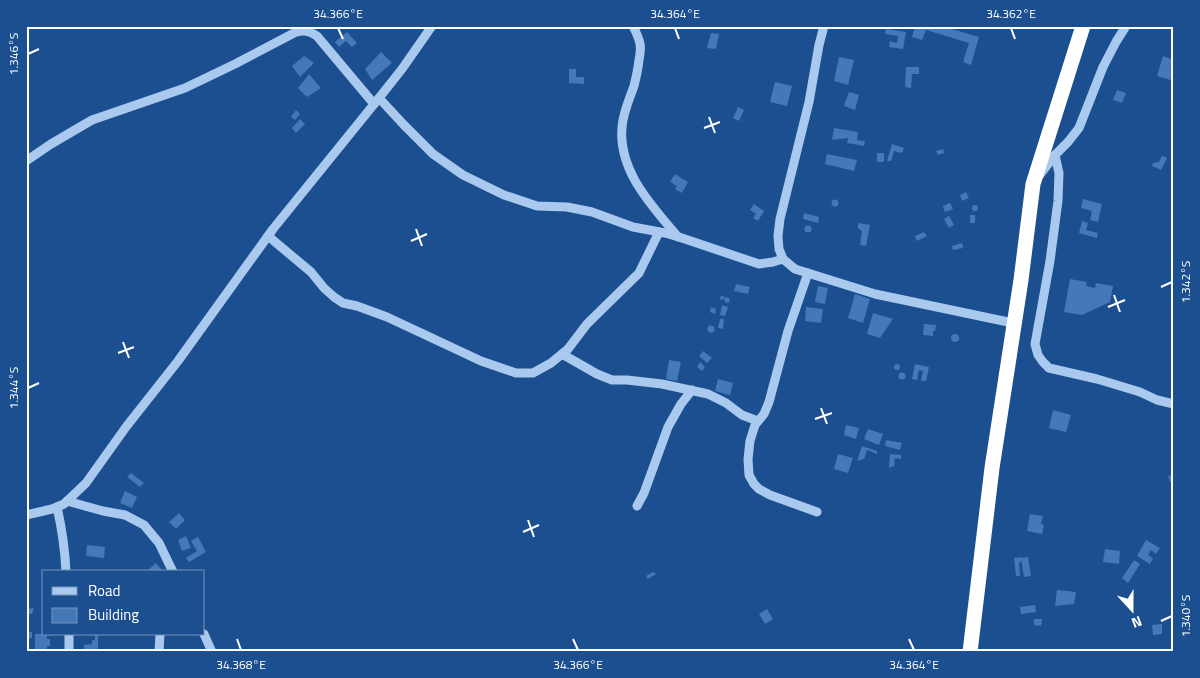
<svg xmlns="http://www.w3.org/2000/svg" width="1200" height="678" viewBox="0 0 1200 678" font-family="'Titillium Web',sans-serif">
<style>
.building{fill:#4478b7}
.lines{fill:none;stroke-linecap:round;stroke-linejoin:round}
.minor{stroke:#a9c9ee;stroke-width:9}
.highway{stroke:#fff;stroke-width:15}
.ticks{fill:none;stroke:#fff;stroke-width:2}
.neatline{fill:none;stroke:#fff;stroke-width:2}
.ticks-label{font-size:12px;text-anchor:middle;fill:#fff}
</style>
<rect width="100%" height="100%" fill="#1b4f8f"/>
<g class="building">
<polygon points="915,26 942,26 979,37 971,65 963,62 969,43 926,30 922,40 912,37"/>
<polygon points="886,29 906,32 903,49 889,47 890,41 897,43 898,36 885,34"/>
<polygon points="347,32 357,43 352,47 346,41 339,47 335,42"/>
<polygon points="711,33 719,34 716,49 707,48"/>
<polygon points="381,52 392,63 372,80 365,69"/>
<polygon points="304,56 314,63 300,77 292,66"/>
<polygon points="1163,56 1174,60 1174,81 1157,76"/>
<polygon points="839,57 854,60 848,85 834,81"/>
<polygon points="906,67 919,67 919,74 912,74 911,88 905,87"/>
<polygon points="569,69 576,69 576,77 584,77 584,84 569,83"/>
<polygon points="309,74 321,88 307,97 298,88"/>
<polygon points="775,82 792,86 787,106 770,102"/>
<polygon points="1117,90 1126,93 1122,103 1113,100"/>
<polygon points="849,92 859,95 855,110 844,106"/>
<polygon points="738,107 744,110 739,121 733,118"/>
<polygon points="296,110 300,114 295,120 291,117"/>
<polygon points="300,119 305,124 296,133 292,128"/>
<polygon points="834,128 858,132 857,140 865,141 864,146 847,143 848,138 832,140"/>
<polygon points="892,144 904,148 902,153 894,151 891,161 887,161"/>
<polygon points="943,149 944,153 938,155 936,151"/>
<rect x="877" y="153" width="7" height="9"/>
<polygon points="827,154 857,160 854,171 825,164"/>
<polygon points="1162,156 1167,158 1161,170 1152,166 1153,163 1159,162"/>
<polygon points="675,174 688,182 682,193 675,189 677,186 670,182"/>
<polygon points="966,192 969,198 962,201 960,195"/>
<polygon points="1083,199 1102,204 1098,222 1090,220 1092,211 1081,208"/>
<circle cx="835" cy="203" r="3.5"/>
<polygon points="950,203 953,209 945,212 943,206"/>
<polygon points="754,204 764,211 758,221 753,218 756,214 750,210"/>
<circle cx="975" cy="208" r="3"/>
<polygon points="804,213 819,217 818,223 803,219"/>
<rect x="970" y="215" width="5" height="8"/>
<polygon points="949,216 954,225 949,228 944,219"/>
<polygon points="1082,221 1088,223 1086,230 1098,233 1097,238 1079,233"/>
<polygon points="858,223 870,225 866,246 860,245 862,231 858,228"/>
<circle cx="808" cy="229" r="3.5"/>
<polygon points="924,232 927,236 917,241 915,236"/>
<polygon points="962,243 963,248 953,250 952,246"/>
<polygon points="1070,279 1087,282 1086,286 1095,288 1096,283 1113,286 1110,302 1082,315 1064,312"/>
<polygon points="736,284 750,287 748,294 734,291"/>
<polygon points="818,286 828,288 825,304 815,302"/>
<polygon points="855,294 870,299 863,323 848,318"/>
<polygon points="721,296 724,296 724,299 726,297 729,298 730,302 727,303 725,302 724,299 720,300 720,298"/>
<polygon points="722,305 728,307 725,316 720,315"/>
<polygon points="711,307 716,309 715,314 710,312"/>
<polygon points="806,307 823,309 821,323 805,321"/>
<polygon points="873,313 893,319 880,338 867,334"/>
<polygon points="720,319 724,319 723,329 718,328"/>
<polygon points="924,324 936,325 935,331 933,331 933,336 923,335"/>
<circle cx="711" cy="329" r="3.5"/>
<circle cx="955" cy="338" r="4"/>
<polygon points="703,351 712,358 707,363 699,356"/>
<polygon points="669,360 681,362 677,381 666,379"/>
<polygon points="700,362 705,367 702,371 697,367"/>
<circle cx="897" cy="367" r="3"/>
<polygon points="915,364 929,367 926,381 921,381 923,371 919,370 917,380 912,379"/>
<circle cx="902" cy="376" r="3.5"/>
<polygon points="718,379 733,383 730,395 715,391"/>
<polygon points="1053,410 1071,415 1066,432 1049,428"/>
<polygon points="846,425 859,428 856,439 844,435"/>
<polygon points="868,429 883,434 879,445 864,439"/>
<polygon points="886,440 902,443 900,450 885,446"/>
<polygon points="862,446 877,451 877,454 867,450 864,459 857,461"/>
<polygon points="838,454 853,458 848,473 834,469"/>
<polygon points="890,454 901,455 901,459 895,458 894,466 889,468"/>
<polygon points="131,473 144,483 140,487 127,477"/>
<polygon points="1174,475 1174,481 1170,482 1168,476"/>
<polygon points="125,491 137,497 132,508 120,503"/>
<polygon points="179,513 185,520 176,529 169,522"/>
<polygon points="1030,514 1043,516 1041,524 1044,525 1042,534 1027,531"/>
<polygon points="186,536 191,548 182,551 178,540"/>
<polygon points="198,537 206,552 189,562 186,558 197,551 191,541"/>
<polygon points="1146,540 1160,548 1156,554 1151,550 1148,555 1153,558 1150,564 1137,556"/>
<polygon points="87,545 105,547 104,558 86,556"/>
<polygon points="1105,549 1120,551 1119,564 1103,562"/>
<polygon points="1021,557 1021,562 1019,563 1020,576 1016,576 1014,558"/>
<polygon points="1028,557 1031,576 1024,577 1021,558"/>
<polygon points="1134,560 1140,564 1128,583 1122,578"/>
<polygon points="156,563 163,572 150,572 148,570"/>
<polygon points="653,572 656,574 648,579 646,576"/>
<polygon points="1057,590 1076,592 1074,604 1055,606"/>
<polygon points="1035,605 1036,612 1021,614 1020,607"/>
<polygon points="34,608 32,614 26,614 26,609"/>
<polygon points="767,609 773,619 765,624 759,614"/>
<polygon points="1034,619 1042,619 1041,626 1034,625"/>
<polygon points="1162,624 1162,634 1153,635 1152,625"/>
<rect x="26" y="632" width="6" height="6"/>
<polygon points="35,634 47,634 47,639 50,639 50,646 47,646 47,651 35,651"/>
<polygon points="95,634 98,634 98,652 84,652 84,645 92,644 92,640 95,640"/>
</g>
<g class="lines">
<g class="minor">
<path d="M633,26C636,32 639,38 640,44C641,49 640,55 639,60C638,69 636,78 634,86C629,100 623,113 622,127C618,171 652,206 678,237"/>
<polyline points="824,26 819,45 809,102 780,219 778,236 779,249 783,259 795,269 875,294 1013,323"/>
<polyline points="379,98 404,125 433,154 463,175 504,195 537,206 567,207 592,212 633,227 665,233 679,237 759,264 773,262 783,259"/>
<polyline points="1055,155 1059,173 1058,201 1050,261 1035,344 1038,355 1043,362 1049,368 1097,379 1140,392 1157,400 1174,404"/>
<path d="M26,161L51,144L92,120L185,88L235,64L296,32C305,30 309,31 317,36L374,104"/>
<polyline points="1039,176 1055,155 1068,142 1079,128 1103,67 1116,42 1126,26"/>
<polyline points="268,236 311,272 324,288 334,297 343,303 357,306 387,317 481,361 516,373 533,373 551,363 568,349 587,324 639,273 659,232"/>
<polyline points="808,273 788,331 769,402 764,414 755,425 750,441 748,459 749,475 754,484 759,489 770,495 817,512"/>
<polyline points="562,354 597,374 612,380 627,380 662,384 708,394 726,403 742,415 758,421"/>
<polyline points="67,501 103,511 125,515 144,525 159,543 173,572"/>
<polyline points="637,506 644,493 668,427 681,404 692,390"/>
<path d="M57,507C62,529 65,550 66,572"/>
<polyline points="26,515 52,509 64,504 86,483 126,427 178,361 273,229 379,98 402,69 432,26"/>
<polyline points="204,634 212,652"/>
<polyline points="69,652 69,634"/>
<polyline points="159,652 160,634"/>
</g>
<polyline class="highway" points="970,652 992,468 1021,280 1033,184 1083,26"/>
</g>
<path class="ticks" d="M338,28L343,39M675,28L679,39M1011,28L1015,39M28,54L39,49M709,117L715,133M704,128L720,122M416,229L422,246M411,241L427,234M1161,287L1172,282M1114,295L1120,312M1108,307L1125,300M123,342L129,358M118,353L134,347M28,388L39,383M821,408L827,424M815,419L832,413M528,520L534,537M523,532L539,525M1161,621L1172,616M237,639L241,650M573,639L578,650M909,639L914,650"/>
<rect width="1200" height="678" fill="none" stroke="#1b4f8f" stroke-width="55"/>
<rect x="42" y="570" width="162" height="65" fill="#1b4f8f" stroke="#7695bc"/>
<rect x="52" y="587" width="25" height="8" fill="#a9c9ee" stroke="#7695bc"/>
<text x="88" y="596" font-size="15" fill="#ffffff">Road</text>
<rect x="52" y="608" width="25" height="15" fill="#4478b7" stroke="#7695bc"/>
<text x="88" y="620" font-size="15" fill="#ffffff">Building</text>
<g transform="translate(1132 610) rotate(159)" stroke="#1b4f8f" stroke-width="4" paint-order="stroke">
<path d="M0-4L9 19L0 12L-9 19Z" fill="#ffffff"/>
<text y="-8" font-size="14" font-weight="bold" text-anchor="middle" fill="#ffffff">N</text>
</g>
<rect x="28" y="28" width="1144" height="622" class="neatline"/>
<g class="ticks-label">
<text x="338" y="18">34.366°E</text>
<text x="675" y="18">34.364°E</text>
<text x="1011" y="18">34.362°E</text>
<text transform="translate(14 54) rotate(-90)" y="4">1.346°S</text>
<text transform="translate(1186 282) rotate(-90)" y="4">1.342°S</text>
<text transform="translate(14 388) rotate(-90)" y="4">1.344°S</text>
<text transform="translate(1186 616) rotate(-90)" y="4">1.340°S</text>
<text x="241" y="669">34.368°E</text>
<text x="578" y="669">34.366°E</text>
<text x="914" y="669">34.364°E</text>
</g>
</svg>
